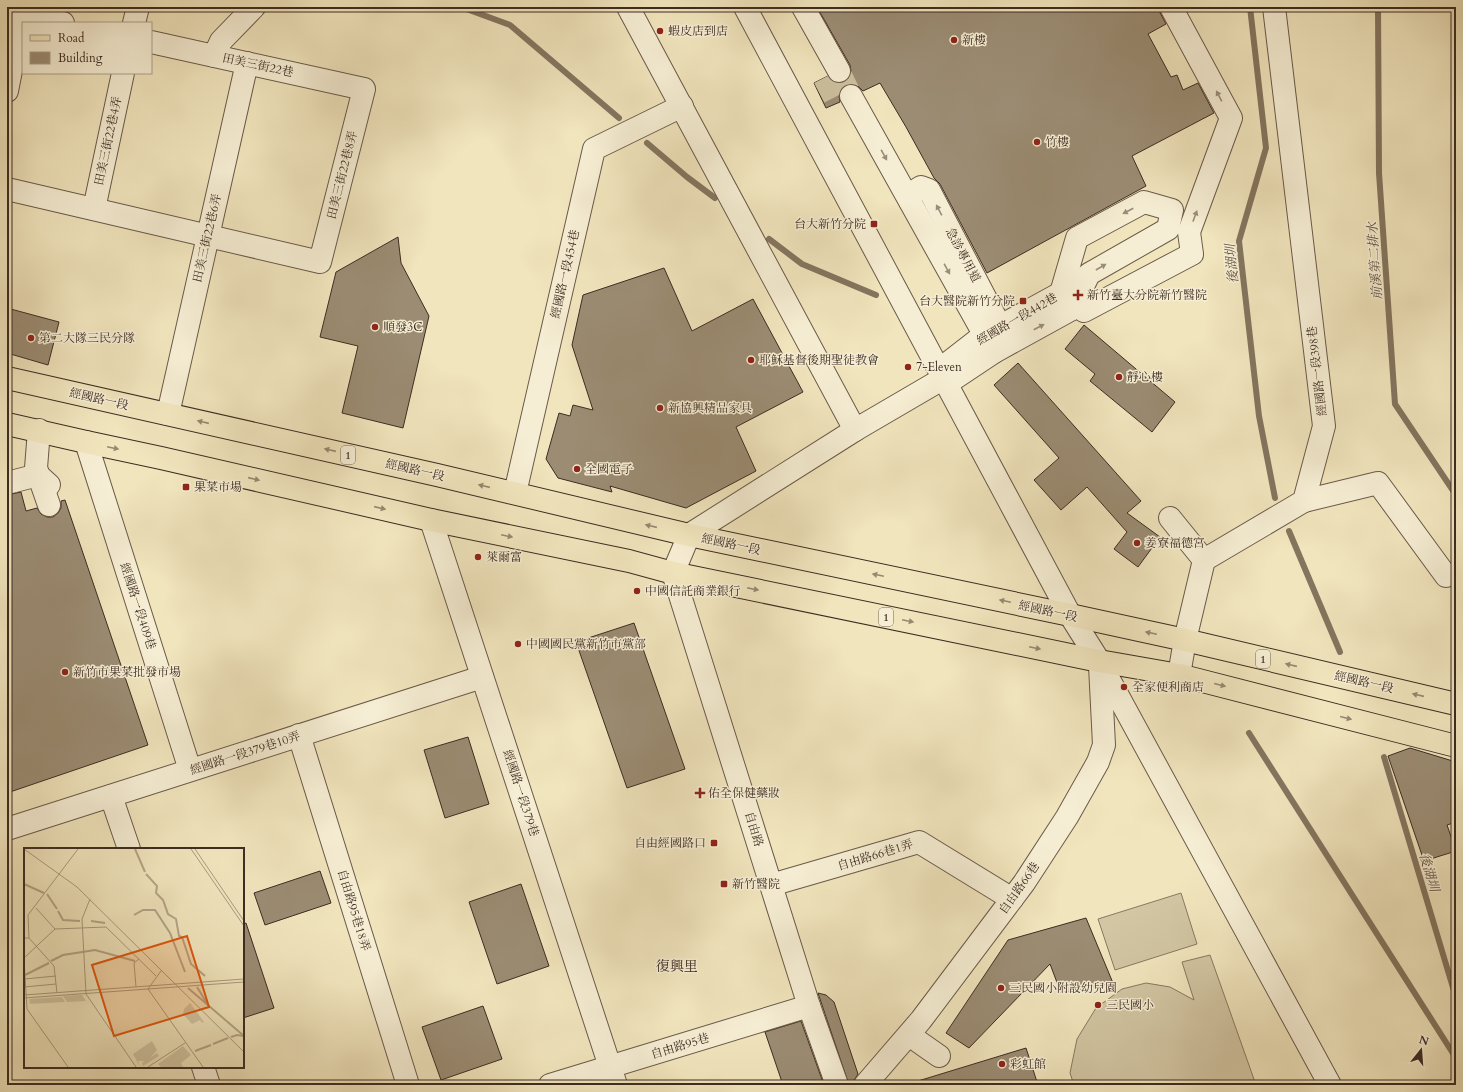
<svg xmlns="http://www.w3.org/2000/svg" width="1463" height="1092" viewBox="0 0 1463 1092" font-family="Cardo,'Noto Serif TC',serif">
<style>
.grass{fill:#d2c6a3;stroke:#887962}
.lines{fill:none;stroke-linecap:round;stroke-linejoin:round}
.stream{stroke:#84755f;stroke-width:6}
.building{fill:#9b8c73;stroke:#3d2c22}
.minor-tunnel{stroke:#cdc09e;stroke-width:22;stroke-dasharray:22 11;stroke-linecap:butt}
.minor-casing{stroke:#6a5a49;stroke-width:24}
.major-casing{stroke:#3d2c22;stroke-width:24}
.minor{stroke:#f6eed4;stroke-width:22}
.major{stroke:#f1e5bd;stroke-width:22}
.oneway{fill:#9a8d7b}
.oneway2{fill:#978870}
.poi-dot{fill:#8f2418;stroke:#f6eed4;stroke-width:1.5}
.labels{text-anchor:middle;stroke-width:3;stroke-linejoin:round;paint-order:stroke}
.shield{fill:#f6eed4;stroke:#746657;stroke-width:1}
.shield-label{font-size:11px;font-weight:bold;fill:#3d2c22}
.poi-label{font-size:12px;fill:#3d2c22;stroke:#f6eed4;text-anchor:start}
.street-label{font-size:12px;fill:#3d2c22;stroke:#f6eed4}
.water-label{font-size:13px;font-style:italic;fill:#615141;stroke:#f6eed4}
.quarter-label{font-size:14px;fill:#3d2c22;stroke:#f6eed4}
.inset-river{fill:none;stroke:#b4a688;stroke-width:2}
.inset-road{fill:none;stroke:#a99b7f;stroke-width:1}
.view{fill:#df570d;fill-opacity:0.15;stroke:#df570d;stroke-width:2}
.inset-edge{fill:none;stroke:#3d2c22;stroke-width:2}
</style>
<rect width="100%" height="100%" fill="#f1e5bd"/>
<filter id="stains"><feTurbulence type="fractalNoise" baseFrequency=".005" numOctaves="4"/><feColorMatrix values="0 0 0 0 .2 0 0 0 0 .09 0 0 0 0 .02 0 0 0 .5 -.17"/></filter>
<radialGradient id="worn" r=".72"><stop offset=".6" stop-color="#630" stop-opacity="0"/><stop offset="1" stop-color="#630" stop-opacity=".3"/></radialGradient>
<g class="grass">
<polygon points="1181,893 1197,944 1115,970 1098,919"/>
<polygon points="1210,955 1256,1085 1074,1085 1070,1073 1077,1039 1096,1008 1122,989 1146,983 1170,987 1194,1000 1182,962"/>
</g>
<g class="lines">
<g class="stream">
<polyline points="461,7 510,25 619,118"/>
<polyline points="1250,7 1266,148 1239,241 1259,416 1275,498"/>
<polyline points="1378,7 1379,173 1395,404 1456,495"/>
<polyline points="647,143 687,177 715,198"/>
<polyline points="769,239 802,264 876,295"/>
<polyline points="1289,531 1340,652"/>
<polyline points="1249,733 1456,1058"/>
<polyline points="1384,757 1454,991 1456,1018"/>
</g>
</g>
<g class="building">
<polygon points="817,7 1157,7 1166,24 1148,34 1171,77 1177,75 1183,90 1198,83 1214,113 1132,156 1146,186 987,273 940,184 934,178 906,127 880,83 863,91 857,85 852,84 845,85 840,90 839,95 840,102 826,108 814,83 828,76 833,82 839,83 845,82 850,77 851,71 850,65"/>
<polygon points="398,237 401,263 429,316 403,428 342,413 358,346 320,337 336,272"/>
<polygon points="664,268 692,331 753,299 803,392 736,427 756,471 686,508 610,486 612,492 558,478 546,459 559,413 570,416 573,405 593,410 572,345 583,295"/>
<polygon points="7,308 59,322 48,365 7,353"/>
<polygon points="1084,325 1175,402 1152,432 1090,381 1095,374 1065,349"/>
<polygon points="1018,363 1141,501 1127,513 1160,537 1138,567 1114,549 1127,532 1087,487 1061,510 1034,480 1059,458 994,385"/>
<polygon points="21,492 26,511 37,508 41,514 47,517 53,517 58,513 61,508 61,501 65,500 148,745 7,793 7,495"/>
<polygon points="634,623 685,769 627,788 576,642"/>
<polygon points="468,737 489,804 445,818 424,750"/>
<polygon points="1410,748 1456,762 1456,822 1447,825 1456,851 1424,861 1388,756"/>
<polygon points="320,871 331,903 265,925 254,893"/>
<polygon points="521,884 549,966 497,984 469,902"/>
<polygon points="1086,918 1113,983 1061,993 1050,964 969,1048 946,1033 1008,940"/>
<polygon points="246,923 274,1008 243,1018 243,924"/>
<polygon points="818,993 826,995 834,1002 858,1074 853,1082 853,1085 849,1085"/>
<polygon points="483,1006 502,1059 441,1080 422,1027"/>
<polygon points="801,1021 824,1085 783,1085 765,1032"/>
<polygon points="1026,1048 1038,1085 919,1085 918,1081"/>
</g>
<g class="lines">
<g class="minor-tunnel">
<polyline points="839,71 851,96"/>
<polyline points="824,78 837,103"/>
</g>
<g class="minor-casing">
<g id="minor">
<polyline points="628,7 855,430"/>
<polyline points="745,7 1070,615 1099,661 1330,1085"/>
<polyline points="803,7 839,71"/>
<polyline points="8,11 63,23"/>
<polyline points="134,23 138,7"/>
<polyline points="214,56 221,41 254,7"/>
<polyline points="7,91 22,14"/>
<polyline points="851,96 994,352"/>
<polyline points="7,189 320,262 364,89 151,42"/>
<polyline points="910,201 912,193 921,187 929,190 1000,326 1011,342"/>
<polyline points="94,209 123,73"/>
<polyline points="1061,293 1077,238 1144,202 1172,210 1168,229 1089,274 1072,309"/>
<polyline points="1084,311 1192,254 1189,232 1231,118 1171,7"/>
<polyline points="944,378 948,363 984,335 1061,293"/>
<polyline points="168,414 247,63"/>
<polyline points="39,430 36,468 49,505"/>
<polyline points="86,442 190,770"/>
<polyline points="7,483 38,475 49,485"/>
<polyline points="515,493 594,149 682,106"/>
<polyline points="1304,501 1378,483 1446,576"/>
<polyline points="1170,518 1204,560"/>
<polyline points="431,520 616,1085"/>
<polyline points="1179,675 1185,640 1204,560 1304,501 1324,426 1274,7"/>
<polyline points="299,735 408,1085"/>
<polyline points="111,796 129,849"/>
<polyline points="7,829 482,677"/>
<polyline points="771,885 919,842 1012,899"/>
<polyline points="909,1035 939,1056"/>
<polyline points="203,1067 209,1085"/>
<polyline points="550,1085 809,1006"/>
<polyline points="837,1085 809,1006 673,573 689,535 855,430 944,378 955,378 994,352 1072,309"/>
<polyline points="865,1085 921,1020 1024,883 1067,817 1098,762 1104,745 1100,666"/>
</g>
</g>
<g class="major-casing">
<g id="major">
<polyline points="7,378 437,475 689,535 1070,615 1185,640 1456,704"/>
<polyline points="7,424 86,442 161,458 431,520 629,561 673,573 1099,661 1179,675 1456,746"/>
</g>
</g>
<use href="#minor" class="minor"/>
<use href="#major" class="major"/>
</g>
<defs><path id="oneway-solid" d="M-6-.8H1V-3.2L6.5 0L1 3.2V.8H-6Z"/></defs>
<g class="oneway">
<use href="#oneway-solid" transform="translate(1219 96) rotate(-118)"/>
<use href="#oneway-solid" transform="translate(884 155) rotate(61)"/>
<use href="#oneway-solid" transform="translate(939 210) rotate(-118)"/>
<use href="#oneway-solid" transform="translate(1128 211) rotate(152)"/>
<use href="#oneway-solid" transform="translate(1195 216) rotate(-70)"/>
<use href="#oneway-solid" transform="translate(1101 267) rotate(-30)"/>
<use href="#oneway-solid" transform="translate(947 269) rotate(61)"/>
<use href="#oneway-solid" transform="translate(1039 327) rotate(-28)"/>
</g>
<g class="oneway2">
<use href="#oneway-solid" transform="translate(203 422) rotate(-167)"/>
<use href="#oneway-solid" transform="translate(113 448) rotate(12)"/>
<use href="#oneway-solid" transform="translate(330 450) rotate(-167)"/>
<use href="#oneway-solid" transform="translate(254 479) rotate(13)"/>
<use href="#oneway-solid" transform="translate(484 486) rotate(-167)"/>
<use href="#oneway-solid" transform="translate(380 508) rotate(13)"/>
<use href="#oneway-solid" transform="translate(651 526) rotate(-167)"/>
<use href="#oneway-solid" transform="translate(507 536) rotate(12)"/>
<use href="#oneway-solid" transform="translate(878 575) rotate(-168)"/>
<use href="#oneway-solid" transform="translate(753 589) rotate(12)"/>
<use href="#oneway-solid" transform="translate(1005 601) rotate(-168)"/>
<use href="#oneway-solid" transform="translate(908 621) rotate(12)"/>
<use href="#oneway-solid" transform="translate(1151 633) rotate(-168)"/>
<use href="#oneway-solid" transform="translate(1035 648) rotate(12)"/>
<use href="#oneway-solid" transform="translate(1291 665) rotate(-167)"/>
<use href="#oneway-solid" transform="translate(1220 685) rotate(14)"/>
<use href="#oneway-solid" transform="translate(1418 695) rotate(-167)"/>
<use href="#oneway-solid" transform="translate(1346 718) rotate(14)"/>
</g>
<g class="poi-dot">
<circle cx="660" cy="31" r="4"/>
<circle cx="954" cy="40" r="4"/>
<circle cx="1037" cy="142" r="4"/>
<rect x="870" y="220" width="8" height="8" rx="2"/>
<path d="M1076 289h4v4h4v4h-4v4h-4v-4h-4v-4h4z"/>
<rect x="1019" y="297" width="8" height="8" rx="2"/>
<circle cx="375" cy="327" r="4"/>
<circle cx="31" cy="338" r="4"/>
<circle cx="751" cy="360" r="4"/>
<circle cx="908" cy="367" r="4"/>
<circle cx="1119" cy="377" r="4"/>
<circle cx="660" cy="408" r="4"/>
<circle cx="577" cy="469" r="4"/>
<rect x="182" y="483" width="8" height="8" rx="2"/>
<circle cx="1137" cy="543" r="4"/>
<circle cx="478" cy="557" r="4"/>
<circle cx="637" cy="591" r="4"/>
<circle cx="518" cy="644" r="4"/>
<circle cx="65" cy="672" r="4"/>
<circle cx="1124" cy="687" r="4"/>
<path d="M698 787h4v4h4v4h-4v4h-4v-4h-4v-4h4z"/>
<rect x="710" y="839" width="8" height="8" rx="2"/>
<rect x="720" y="880" width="8" height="8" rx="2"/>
<circle cx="1001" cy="988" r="4"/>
<circle cx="1098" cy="1005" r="4"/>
<circle cx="1002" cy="1064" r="4"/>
</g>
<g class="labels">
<g class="shield">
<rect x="341" y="446" width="14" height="18" rx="3"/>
<rect x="879" y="608" width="14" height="18" rx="3"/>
<rect x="1256" y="650" width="14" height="18" rx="3"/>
</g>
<g class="shield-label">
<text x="348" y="459">1</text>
<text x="886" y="621">1</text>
<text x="1263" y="663">1</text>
</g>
<g class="poi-label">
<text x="668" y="35">蝦皮店到店</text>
<text x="962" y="44">新樓</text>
<text x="1045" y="146">竹樓</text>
<text x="866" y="228" text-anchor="end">台大新竹分院</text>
<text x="1087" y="299">新竹臺大分院新竹醫院</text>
<text x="1015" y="305" text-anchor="end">台大醫院新竹分院</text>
<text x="383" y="331">順發3C</text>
<text x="39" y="342">第二大隊三民分隊</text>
<text x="759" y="364">耶穌基督後期聖徒教會</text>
<text x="916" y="371">7-Eleven</text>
<text x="1127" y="381">靜心樓</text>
<text x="668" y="412">新協興精品家具</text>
<text x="585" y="473">全國電子</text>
<text x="194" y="491">果菜市場</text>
<text x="1145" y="547">姜寮福德宮</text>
<text x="486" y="561">萊爾富</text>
<text x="645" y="595">中國信託商業銀行</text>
<text x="526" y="648">中國國民黨新竹市黨部</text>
<text x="73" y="676">新竹市果菜批發市場</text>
<text x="1132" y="691">全家便利商店</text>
<text x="708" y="797">佑全保健藥妝</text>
<text x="706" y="847" text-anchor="end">自由經國路口</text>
<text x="732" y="888">新竹醫院</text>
<text x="1009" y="992">三民國小附設幼兒園</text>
<text x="1106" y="1009">三民國小</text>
<text x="1010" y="1068">彩虹館</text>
</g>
<g class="street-label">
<text transform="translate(258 65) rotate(12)" y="4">田美三街22巷</text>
<text transform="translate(108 141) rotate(-78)" y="4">田美三街22巷4弄</text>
<text transform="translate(342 175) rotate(-76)" y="4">田美三街22巷8弄</text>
<text transform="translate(207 238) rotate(-77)" y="4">田美三街22巷6弄</text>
<text transform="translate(963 255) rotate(62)" y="4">急診專用道</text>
<text transform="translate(565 274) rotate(-77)" y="4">經國路一段454巷</text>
<text transform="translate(1017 319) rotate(-30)" y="4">經國路一段442巷</text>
<text transform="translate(1317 371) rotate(-97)" y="4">經國路一段398巷</text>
<text transform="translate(99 399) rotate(13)" y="4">經國路一段</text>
<text transform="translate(415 470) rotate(13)" y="4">經國路一段</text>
<text transform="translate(731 544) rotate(12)" y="4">經國路一段</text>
<text transform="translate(138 606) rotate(72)" y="4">經國路一段409巷</text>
<text transform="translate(1048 611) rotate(12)" y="4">經國路一段</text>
<text transform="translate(1364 682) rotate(13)" y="4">經國路一段</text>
<text transform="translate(245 753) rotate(-18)" y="4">經國路一段379巷10弄</text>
<text transform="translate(521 793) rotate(72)" y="4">經國路一段379巷</text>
<text transform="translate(754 829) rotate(73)" y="4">自由路</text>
<text transform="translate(875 855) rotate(-17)" y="4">自由路66巷1弄</text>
<text transform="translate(1019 888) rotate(-55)" y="4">自由路66巷</text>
<text transform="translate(354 910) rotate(73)" y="4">自由路95巷18弄</text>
<text transform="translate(680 1046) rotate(-17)" y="4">自由路95巷</text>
</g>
<g class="water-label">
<text transform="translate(1374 261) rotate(-94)" y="5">前溪第二排水</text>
<text transform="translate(1231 264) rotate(-95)" y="5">後湖圳</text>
<text transform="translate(1430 872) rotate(73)" y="5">後湖圳</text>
</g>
<g class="quarter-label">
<text x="677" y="971">復興里</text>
</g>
</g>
<g transform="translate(24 848)">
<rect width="220" height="220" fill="#f1e5bd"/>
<path d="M166,155L180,174L178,175L176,172L168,176L159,166L160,161ZM128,193L133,202L127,209L133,205L135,208L119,218L118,215L120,213H114L116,219L109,206Z" fill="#d2c6a3"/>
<path d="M58,147L62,153L43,154L39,148ZM38,149L41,154L6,156L5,151ZM159,198L167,207L157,215L159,219H137L134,216Z" fill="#d2c6a3"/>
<path class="inset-river" d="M111,1L121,24M122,26L133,38L132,45L139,52L144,66L152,71L155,88L158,89L167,116L181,128M0,36L20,45M23,46L33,61M34,63L39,72L56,73M110,67L119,62H131L146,85L161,124M67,73L81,75M27,113L39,107L71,102L111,113M1,127L25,115M173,139L184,157M164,140L220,188M207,189L213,187L219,188M189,196L204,190M171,203L187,197"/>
<path class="inset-road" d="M0,1L53,39L220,204M167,1L220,78M171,1L220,73M66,51L58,71L62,146L112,219M12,60L31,81M31,81L82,79L132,128M0,90H5L30,118L33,145M5,90L4,67L54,1M0,110L31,81M0,111L3,161L44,219M137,123L124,141L179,219M0,131L32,128M0,139L32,136M112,139L110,115L115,111M0,147L220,131M0,150L220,134M124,219L161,195"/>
<path class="view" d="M163,88L185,159L90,188L68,117Z"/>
<rect width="220" height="220" class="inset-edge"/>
</g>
<rect width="1463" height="1092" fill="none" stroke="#f1e5bd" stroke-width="24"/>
<rect x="8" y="8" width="1447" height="1076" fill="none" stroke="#3d2c22" stroke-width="2"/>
<rect x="12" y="12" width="1439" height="1068" fill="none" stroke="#3d2c22"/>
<rect x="22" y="22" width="130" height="52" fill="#f6eed4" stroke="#aca08d"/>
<rect x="30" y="35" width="20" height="6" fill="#f1e5bd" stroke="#aca08d"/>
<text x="58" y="42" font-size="12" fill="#3d2c22">Road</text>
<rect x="30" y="52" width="20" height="12" fill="#9b8c73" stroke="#aca08d"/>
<text x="58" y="62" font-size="12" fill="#3d2c22">Building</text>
<g transform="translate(1421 1050) rotate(17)" stroke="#f6eed4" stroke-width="3" paint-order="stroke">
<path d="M0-3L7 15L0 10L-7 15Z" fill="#3d2c22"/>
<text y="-6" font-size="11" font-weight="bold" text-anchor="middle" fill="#3d2c22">N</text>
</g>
<rect width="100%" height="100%" filter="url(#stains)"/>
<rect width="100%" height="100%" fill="url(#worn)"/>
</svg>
